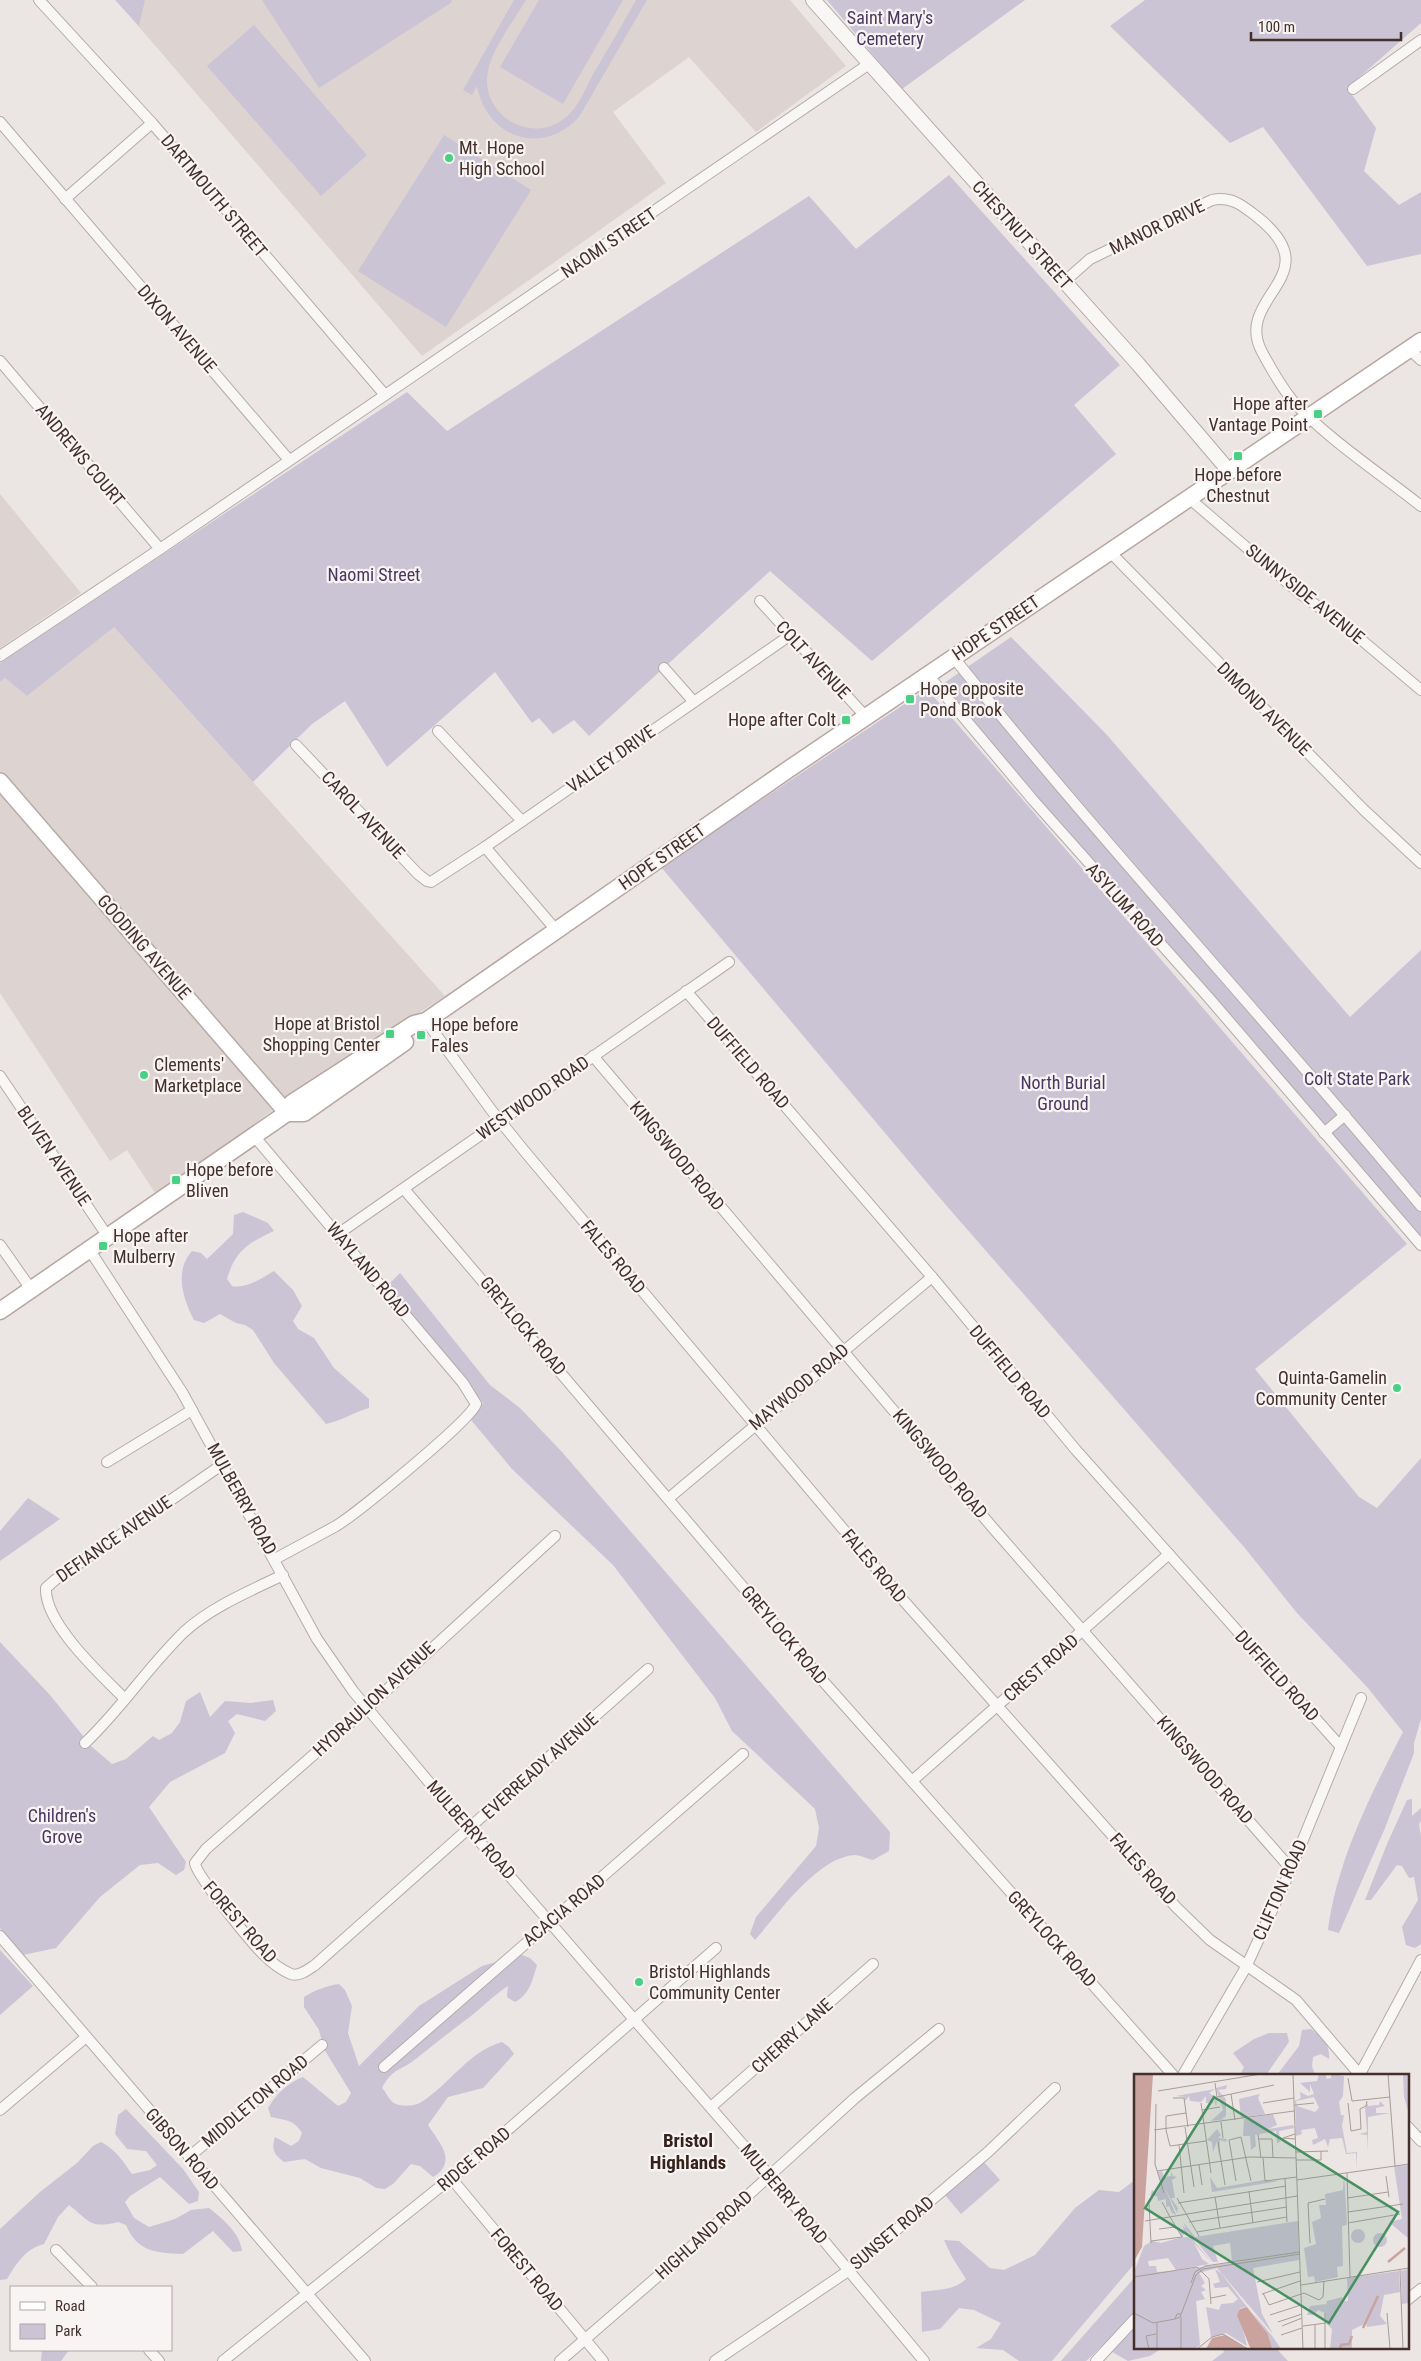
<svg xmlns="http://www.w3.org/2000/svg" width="1421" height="2361" viewBox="0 0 1421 2361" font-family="'Roboto Condensed',sans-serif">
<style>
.built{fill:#ddd3d1}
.green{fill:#cac4d5}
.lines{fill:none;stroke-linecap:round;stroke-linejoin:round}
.minor-casing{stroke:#b6aba8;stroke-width:12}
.tertiary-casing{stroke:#b6aba8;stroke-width:16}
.secondary-casing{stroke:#b6aba8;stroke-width:18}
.primary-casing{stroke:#b7a6a2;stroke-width:19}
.minor{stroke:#f9f7f6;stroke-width:10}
.tertiary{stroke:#f9f7f6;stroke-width:14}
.secondary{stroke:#fff;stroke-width:15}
.primary{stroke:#fff;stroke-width:16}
.poi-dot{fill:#48d085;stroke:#f8f4f3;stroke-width:2}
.labels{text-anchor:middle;stroke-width:4.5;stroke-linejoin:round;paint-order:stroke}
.park-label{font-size:18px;fill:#483760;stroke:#f8f4f3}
.poi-label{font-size:18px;fill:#44302a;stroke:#f8f4f3;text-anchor:start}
.street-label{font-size:18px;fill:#44302a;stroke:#f8f4f3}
.neighbourhood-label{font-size:19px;font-weight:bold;fill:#35231c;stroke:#f8f4f3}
.inset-river{fill:none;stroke:#cba39e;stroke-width:2.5}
.inset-road{fill:none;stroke:#a89d99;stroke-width:1}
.view{fill:#469061;fill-opacity:0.15;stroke:#469061;stroke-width:2.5}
.inset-edge{fill:none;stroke:#44302a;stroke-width:2.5}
</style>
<rect width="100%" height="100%" fill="#ebe5e3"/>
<g class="built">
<polygon points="116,0 790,0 846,66 756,132 689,57 613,112 666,183 422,356"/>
<polygon points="0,494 81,593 0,648"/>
<polygon points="113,626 445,996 293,1095 157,1196 127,1150 110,1161 0,993 0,682 5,678 27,696"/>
</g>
<g class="green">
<polygon points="115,0 145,0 139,26"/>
<polygon points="262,0 451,0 452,2 319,88"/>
<path d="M514,0H526C514,20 492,49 488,71C479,114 531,146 565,118C578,108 585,90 592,76C607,51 622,25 636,0H647L579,117C542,157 487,138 477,86L472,95L463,90Z"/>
<polygon points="539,0 623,0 563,104 500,67"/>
<polygon points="827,0 1025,0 902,89"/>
<polygon points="1145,0 1421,0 1421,23 1347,88 1376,128 1364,171 1399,205 1421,192 1421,254 1367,266 1263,127 1230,143 1110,26"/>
<polygon points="254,25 367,155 321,196 207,66"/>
<polygon points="444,135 531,190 446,327 358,271"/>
<polygon points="949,175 1120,365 1074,405 1116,454 872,661 770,571 589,736 574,720 553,734 539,718 532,723 495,672 387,767 345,701 312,724 253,782 114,627 27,696 5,678 0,682 0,663 407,392 447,431 809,196 856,249"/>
<polygon points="1011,637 1107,735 1350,1017 1421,950 1421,1246 1209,998 934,690"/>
<path d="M927,689L1407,1244L1255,1369L1359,1497L1377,1508L1421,1458V1719L1414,1743V1753L1385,1828L1339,1933L1328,1930C1337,1860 1371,1794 1403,1732L1368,1688L1297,1613L1244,1547L939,1197L661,867Z"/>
<path d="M243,1212L268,1223L274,1231C248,1243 235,1251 227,1279L232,1286C247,1289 260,1279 274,1271L293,1290L302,1306L293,1321L298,1329L314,1338L334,1368L369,1399V1408C354,1412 341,1421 326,1424L274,1363L253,1330L245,1325L236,1323L220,1314L204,1323L194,1320C183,1299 174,1271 192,1251L201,1253L207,1259L233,1234L234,1215Z"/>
<path d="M400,1273L490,1385L520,1408L562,1452L890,1832L889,1851L873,1860C868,1859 860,1855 855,1855C817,1857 778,1914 755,1940L750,1934L756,1917L816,1846L819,1828L815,1809L732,1731L715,1698L613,1565L512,1469L471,1420L483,1403L386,1287Z"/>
<polygon points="28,1498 60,1519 0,1561 0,1531"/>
<polygon points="0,1642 50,1695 92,1747 112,1764 126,1759 153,1736 159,1740 172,1733 180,1722 186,1701 200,1692 210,1717 225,1701 251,1703 273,1700 276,1711 265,1721 237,1714 228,1721 235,1733 225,1753 170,1782 149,1807 186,1862 184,1870 176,1875 158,1863 140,1865 100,1897 56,1948 23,1955 0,1928"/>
<polygon points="1412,1799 1412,1816 1421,1808 1421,1821 1419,1824 1421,1836 1421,1944 1415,1948 1406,1945 1402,1927 1418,1900 1414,1877 1409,1878 1402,1866 1397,1865 1371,1900 1365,1900 1387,1844 1407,1800"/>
<polygon points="0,1950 33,1986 0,2015"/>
<path d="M522,1955L530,1958L537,1965C532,1981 530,1994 515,2002L507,1997L508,1986C491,1997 479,2011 463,2022C447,2034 432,2046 417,2058C403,2070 392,2068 382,2088C386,2092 389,2100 394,2103C400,2107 414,2106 420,2103C449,2085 469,2051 502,2042L509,2047L514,2054L483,2088L448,2097L428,2125C440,2144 458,2161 433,2177L420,2166L411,2164L393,2184L385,2189L376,2188L360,2178L321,2168L305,2159L284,2162C274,2154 271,2150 275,2137L291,2146L299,2141L302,2133C295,2120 285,2120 271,2117L268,2108C275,2095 289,2082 303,2077L338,2106L346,2102L351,2093L324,2049L319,2030L304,2007V1997C316,1990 325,1986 339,1984L345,1990L352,2006L348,2033L359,2066L419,2006L482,1966Z"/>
<path d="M1311,2029C1323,2037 1330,2044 1329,2059L1321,2054L1313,2057L1312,2066L1315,2075H1277L1299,2046L1302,2030Z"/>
<polygon points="1269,2033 1287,2033 1289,2042 1266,2075 1240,2075 1244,2067 1233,2053 1254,2039"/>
<path d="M126,2109L183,2169L199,2192L198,2201L189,2204L160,2177L130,2196L125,2202L134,2218L149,2227L175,2219L191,2210L209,2208C223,2219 240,2233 242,2251L233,2252L213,2231L183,2254C157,2253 137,2252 126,2225L118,2222C89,2229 90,2221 69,2205L58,2217L44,2244C25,2249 17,2263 7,2279L0,2280V2229L40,2192L77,2163L93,2146L101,2142C115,2149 123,2161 132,2174L150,2170L157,2165L146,2151L127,2149L115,2134L118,2115Z"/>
<polygon points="983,2161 1000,2180 961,2214 945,2195"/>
<path d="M1135,2180V2263L1052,2361H1019L1003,2350L976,2348L991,2339L1001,2323L974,2310L959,2308L940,2329L922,2332L921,2292C936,2290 956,2290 966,2279L952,2257L944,2240L959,2241L990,2268L1004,2270L1035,2255L1075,2208L1099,2190L1119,2192Z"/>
<polygon points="1135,2277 1135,2347 1164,2347 1150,2356 1128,2361 1102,2346 1086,2361 1061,2361"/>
<polygon points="1222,2347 1275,2347 1288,2361 1212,2361 1224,2352"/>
<polygon points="42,2350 69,2350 61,2361 41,2361"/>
</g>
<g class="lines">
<g class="minor-casing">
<g id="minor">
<polyline points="39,0 152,123 385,395"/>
<polyline points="1353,89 1421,40"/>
<polyline points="0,122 289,460"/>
<polyline points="65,199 152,123"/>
<path d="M1064,282L1090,259L1212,200C1231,196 1242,205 1256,216C1333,276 1232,296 1262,352C1270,367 1281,386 1292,400C1325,437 1381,474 1421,506"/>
<polyline points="1409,349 1421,360"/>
<polyline points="0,361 160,549"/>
<polyline points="1190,499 1302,595 1345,626 1421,690"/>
<polyline points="1110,552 1364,810 1421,863"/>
<polyline points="760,601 867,718"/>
<polyline points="0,656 160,549 869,64"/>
<path d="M954,658C1104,845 1268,1021 1421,1206"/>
<polyline points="664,668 694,702"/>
<polyline points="928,675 1033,800 1209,998 1421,1245"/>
<polyline points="438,731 522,821"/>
<polyline points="296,745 418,874 427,881 431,882 485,847 789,636"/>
<polyline points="485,847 556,930"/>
<polyline points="686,991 932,1277 1076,1450 1341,1747"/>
<polyline points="426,1021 492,1111 526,1153 903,1600 1176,1907 1210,1940 1296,2000 1360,2075"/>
<polyline points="593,1056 993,1528 1291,1869"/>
<polyline points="0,1076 108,1237"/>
<polyline points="1324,1133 1345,1115"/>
<path d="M254,1136L463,1383L476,1404C470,1421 356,1514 336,1526C316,1537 295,1548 275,1559"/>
<polyline points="404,1189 823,1681 1173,2075"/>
<polyline points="338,1234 729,962"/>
<polyline points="0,1245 31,1289"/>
<polyline points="89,1249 182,1392 317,1639 353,1691 448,1805 770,2176 924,2361"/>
<polyline points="107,1462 192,1410"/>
<polyline points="669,1498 932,1277"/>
<path d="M555,1536L367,1708L206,1849L195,1863C195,1874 252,1943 263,1954C271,1962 281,1970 291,1974C299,1977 309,1969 315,1965L648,1669"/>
<path d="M125,1699C101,1675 44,1623 46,1588L55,1580L223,1464"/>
<path d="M85,1743C121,1709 148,1667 184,1632C211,1607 250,1591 283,1575"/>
<polyline points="912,1781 1169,1554"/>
<polyline points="0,1936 365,2361"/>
<polyline points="384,2067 743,1754"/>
<polyline points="1360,2074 1421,1960"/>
<polyline points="1183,2075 1246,1967 1291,1869 1361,1698"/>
<polyline points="711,2107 873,1964"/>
<polyline points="0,2110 85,2038"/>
<polyline points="1407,2126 1421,2141"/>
<polyline points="189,2157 322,2045"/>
<polyline points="451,2178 603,2361"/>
<polyline points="56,2250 92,2287"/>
<polyline points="1407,2300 1421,2289"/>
<polyline points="149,2350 159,2361"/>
<polyline points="223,2361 471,2162 716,1948"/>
<polyline points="560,2361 680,2257 855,2098 939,2029"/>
<polyline points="715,2361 848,2271 988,2152 1055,2088"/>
<polyline points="1096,2361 1135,2319"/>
</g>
</g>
<g class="tertiary-casing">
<polyline id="tertiary" points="813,0 1138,364 1230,472"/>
</g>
<g class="secondary-casing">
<polyline id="secondary" points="0,781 287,1113"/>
</g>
<g class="primary-casing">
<g id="primary">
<polyline points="287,1113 304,1113 405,1042"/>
<polyline points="0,1311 287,1113 292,1103 414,1024 426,1021 786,771 1421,341"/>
</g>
</g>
<use href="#minor" class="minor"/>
<use href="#tertiary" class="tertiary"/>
<use href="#secondary" class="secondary"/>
<use href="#primary" class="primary"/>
</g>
<g class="poi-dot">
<circle cx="449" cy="158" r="5"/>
<rect x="1313" y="409" width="10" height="10" rx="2.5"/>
<rect x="1233" y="451" width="10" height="10" rx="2.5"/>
<rect x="905" y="694" width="10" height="10" rx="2.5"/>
<rect x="841" y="715" width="10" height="10" rx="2.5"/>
<rect x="385" y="1029" width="10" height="10" rx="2.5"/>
<rect x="416" y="1030" width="10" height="10" rx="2.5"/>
<circle cx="144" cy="1075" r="5"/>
<rect x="171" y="1175" width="10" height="10" rx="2.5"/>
<rect x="98" y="1241" width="10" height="10" rx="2.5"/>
<circle cx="1397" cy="1388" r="5"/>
<circle cx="639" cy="1982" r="5"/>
</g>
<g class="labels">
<g class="park-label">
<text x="890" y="24">Saint Mary's<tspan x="890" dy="21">Cemetery</tspan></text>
<text x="374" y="581">Naomi Street</text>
<text x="1357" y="1085">Colt State Park</text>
<text x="1063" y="1089">North Burial<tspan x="1063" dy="21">Ground</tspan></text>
<text x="62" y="1822">Children's<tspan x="62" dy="21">Grove</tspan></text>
</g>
<g class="poi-label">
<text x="459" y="154">Mt. Hope<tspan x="459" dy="21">High School</tspan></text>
<text x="1308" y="410" text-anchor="end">Hope after<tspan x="1308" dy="21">Vantage Point</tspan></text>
<text x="1238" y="481" text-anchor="middle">Hope before<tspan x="1238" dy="21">Chestnut</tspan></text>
<text x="920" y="695">Hope opposite<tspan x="920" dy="21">Pond Brook</tspan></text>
<text x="836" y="726" text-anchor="end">Hope after Colt</text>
<text x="380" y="1030" text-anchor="end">Hope at Bristol<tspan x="380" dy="21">Shopping Center</tspan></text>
<text x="431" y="1031">Hope before<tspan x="431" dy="21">Fales</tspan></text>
<text x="154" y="1071">Clements'<tspan x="154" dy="21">Marketplace</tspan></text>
<text x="186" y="1176">Hope before<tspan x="186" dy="21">Bliven</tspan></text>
<text x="113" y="1242">Hope after<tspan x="113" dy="21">Mulberry</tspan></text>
<text x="1387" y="1384" text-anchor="end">Quinta-Gamelin<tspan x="1387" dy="21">Community Center</tspan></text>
<text x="649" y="1978">Bristol Highlands<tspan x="649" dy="21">Community Center</tspan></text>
</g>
<g class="street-label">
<text transform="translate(214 196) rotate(50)" y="6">DARTMOUTH STREET</text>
<text transform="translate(1157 227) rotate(-26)" y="6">MANOR DRIVE</text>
<text transform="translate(1022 235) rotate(48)" y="6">CHESTNUT STREET</text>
<text transform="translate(609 243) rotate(-34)" y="6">NAOMI STREET</text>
<text transform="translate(177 329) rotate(49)" y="6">DIXON AVENUE</text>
<text transform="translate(80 455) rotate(50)" y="6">ANDREWS COURT</text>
<text transform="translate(1305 594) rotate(39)" y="6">SUNNYSIDE AVENUE</text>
<text transform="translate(996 628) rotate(-34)" y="6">HOPE STREET</text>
<text transform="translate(813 660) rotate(47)" y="6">COLT AVENUE</text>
<text transform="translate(1264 709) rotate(45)" y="6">DIMOND AVENUE</text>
<text transform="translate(611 759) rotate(-35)" y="6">VALLEY DRIVE</text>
<text transform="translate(363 815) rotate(47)" y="6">CAROL AVENUE</text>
<text transform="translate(662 857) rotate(-35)" y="6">HOPE STREET</text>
<text transform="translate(1125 905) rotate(48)" y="6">ASYLUM ROAD</text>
<text transform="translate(144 947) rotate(49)" y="6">GOODING AVENUE</text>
<text transform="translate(748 1063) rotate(49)" y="6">DUFFIELD ROAD</text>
<text transform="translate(533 1098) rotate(-35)" y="6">WESTWOOD ROAD</text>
<text transform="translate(54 1156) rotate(56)" y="6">BLIVEN AVENUE</text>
<text transform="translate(677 1156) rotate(50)" y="6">KINGSWOOD ROAD</text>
<text transform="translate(613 1257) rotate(50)" y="6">FALES ROAD</text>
<text transform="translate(368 1270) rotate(50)" y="6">WAYLAND ROAD</text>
<text transform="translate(523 1326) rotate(50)" y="6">GREYLOCK ROAD</text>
<text transform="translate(1010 1372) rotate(50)" y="6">DUFFIELD ROAD</text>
<text transform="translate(799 1387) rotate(-40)" y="6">MAYWOOD ROAD</text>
<text transform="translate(940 1464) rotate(50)" y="6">KINGSWOOD ROAD</text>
<text transform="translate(242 1499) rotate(61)" y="6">MULBERRY ROAD</text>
<text transform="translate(114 1539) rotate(-35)" y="6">DEFIANCE AVENUE</text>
<text transform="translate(874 1566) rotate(50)" y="6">FALES ROAD</text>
<text transform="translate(784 1635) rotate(50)" y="6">GREYLOCK ROAD</text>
<text transform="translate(1041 1668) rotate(-41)" y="6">CREST ROAD</text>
<text transform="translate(1277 1676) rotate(48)" y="6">DUFFIELD ROAD</text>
<text transform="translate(374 1699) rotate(-43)" y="6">HYDRAULION AVENUE</text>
<text transform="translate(540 1766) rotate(-42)" y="6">EVERREADY AVENUE</text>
<text transform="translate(1205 1770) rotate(49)" y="6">KINGSWOOD ROAD</text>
<text transform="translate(471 1830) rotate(49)" y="6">MULBERRY ROAD</text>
<text transform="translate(1143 1869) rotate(48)" y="6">FALES ROAD</text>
<text transform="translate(1280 1890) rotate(-66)" y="6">CLIFTON ROAD</text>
<text transform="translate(564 1910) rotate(-40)" y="6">ACACIA ROAD</text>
<text transform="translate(240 1922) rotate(49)" y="6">FOREST ROAD</text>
<text transform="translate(1052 1939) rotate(48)" y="6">GREYLOCK ROAD</text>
<text transform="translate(792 2036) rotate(-42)" y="6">CHERRY LANE</text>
<text transform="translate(255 2101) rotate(-40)" y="6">MIDDLETON ROAD</text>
<text transform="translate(182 2149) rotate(49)" y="6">GIBSON ROAD</text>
<text transform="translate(474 2159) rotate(-40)" y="6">RIDGE ROAD</text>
<text transform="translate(784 2194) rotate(50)" y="6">MULBERRY ROAD</text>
<text transform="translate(892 2233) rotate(-40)" y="6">SUNSET ROAD</text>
<text transform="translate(704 2235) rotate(-42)" y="6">HIGHLAND ROAD</text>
<text transform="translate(527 2270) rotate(50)" y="6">FOREST ROAD</text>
</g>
<g class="neighbourhood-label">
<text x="688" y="2147">Bristol<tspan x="688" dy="22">Highlands</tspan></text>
</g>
</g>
<g transform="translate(1134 2074)">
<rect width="275" height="275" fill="#ebe5e3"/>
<path d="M185,0H191L193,5L197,4V0L210,2L209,22L205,28L207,41H210L208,52L213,79L223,78V95L222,79L212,80L208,64L196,65L194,73L191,65L179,71L178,66L184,64L181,54L167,56L168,60L162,62L161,27L167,24L166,18L174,22L180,20L176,10V18L166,9L183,7ZM180,23L185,34L181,38L163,32L162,27ZM269,0H275V40L270,23ZM93,11L92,15L84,16L92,25V42L88,45H93L77,47L89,36L82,14ZM81,15L75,19L83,24L82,33L80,23L77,24L80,29H72V22L67,28L56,27L55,22L51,27L50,23L42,22ZM126,20L124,24L131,40L107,44L105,25ZM246,27L251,32L242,34V39H256L234,43V76L233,61L225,60L233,58L231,33L234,29V32L245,31ZM139,40L143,51L134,55L159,51L160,54L145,57L146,68L143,69L142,57L121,61L122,72L117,76L116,62H109L110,45ZM83,55L87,61L84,64L93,65L92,68L86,66L85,84L83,67L79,78L78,68L73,66ZM275,91V165L255,148L268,145L260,92ZM28,97L30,103L37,102V97L39,102L43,103L38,106L41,124H37L44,134L43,139L31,114L42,141L38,139L35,132L32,133V125L24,127L23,122H16L18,116L23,119L27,110L24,98ZM210,99L213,151L208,152L209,192L203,193L204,203L181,208L180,202L174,203L170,174L182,170L178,148L187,144L185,131H192L191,120L209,116ZM76,103L83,114L130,106L145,107L78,118ZM164,147L165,186L119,194L128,240L139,260L83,194L65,199L71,209L67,212L72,216L67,218L71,225L62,227L66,271L62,274L0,275V198L10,172L18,167L27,169L48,163L43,154L50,157L49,152L53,156L49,148L61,163ZM53,156L79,188H84L79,172L96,169L98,187H108L40,197L23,198L22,192H15L14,187L34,184L42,196L75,190L68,185L60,169L78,189L57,163H49L50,159L55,161ZM217 162a7 7 0 1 1 14 0a7 7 0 1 1-14 0ZM239 166a7 7 0 1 1 14 0a7 7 0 1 1-14 0ZM81,195L87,199L113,233L106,234L105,239L113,272L92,259L77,263L72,233L85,236L87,230L99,229L104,225L94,213L81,214L79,210L86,208ZM275,195V229L268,230L267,197ZM265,197L266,218L250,221L246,242L253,250L233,253L232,249L218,256V274L196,275L198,255L193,250L191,239L184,236L180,241H173L176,232L192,230L193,227L208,223V227H214L213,204ZM118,238L139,263L147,275L136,273L135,262Z" fill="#cac4d5" fill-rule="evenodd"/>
<path d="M0,0H19L8,173L0,187ZM113,233L134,260L138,275H117L115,271L103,241L106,235ZM91,261L113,275H72L78,264Z" fill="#cba39e"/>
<path class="inset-river" d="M254,188L271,174M229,254L244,222M206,275L207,271L215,270L218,262"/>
<path class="inset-road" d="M159,0L169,275M254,0L261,92M214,4L218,27L256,23M81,9L83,23L140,11M24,17L127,0M97,20L101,46M39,24H50L54,53M67,29L77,99M129,29L160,24M214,29L217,57L227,55L226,35L232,32L233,27M22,30L21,90L30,119M161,31L180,29M68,36L86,33M87,48L89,64M51,53L60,113M20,56L160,37M32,56L36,72L72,67M32,56V42L52,39M124,60L127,84M161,60L149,64L161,65M125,65H138L139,84M84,68L91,111M45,71L50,119M162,78L194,77M129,84L131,107L163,103M162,86H187V77M65,91L68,111M23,97L115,83L162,84M213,99L216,203M252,102L255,123M151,104L153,148M163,106L275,90M102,107L95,66L107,63L117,107M115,117L119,149M81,123L86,154M43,124L65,162M213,124L254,118M28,128L36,143M44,129L152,112M15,130L17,169M214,138L269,130M11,147L163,122M55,148L153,133M214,149L266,140M25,155L41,153M63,158L153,143M17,167L48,163L36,143M176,169L174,129L191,125M266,196L269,275M0,203L63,193L75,205L77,230M123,208L166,198M57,209L61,198L71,192L165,178M167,211L275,194M129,219L135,231L170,219L185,226L189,223L190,207M128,220L166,207M77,224L92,221M0,239L19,249L41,245M191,239V275M253,239L256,275M47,240H43L41,245L46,243L62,201L69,195L166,180M136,241L167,231M47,243V275M144,248L168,240M23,249V275M148,252L168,244M169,252L192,249M147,261L168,254M15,275L12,262L22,260M63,275L78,263L89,260L114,275M181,275V250"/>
<path class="view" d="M80,23L264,138L195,249L11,134Z"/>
<rect width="275" height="275" class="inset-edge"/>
</g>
<rect x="10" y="2286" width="162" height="65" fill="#f8f4f3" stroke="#b0a6a3"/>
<rect x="20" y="2302" width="25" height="8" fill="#ffffff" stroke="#b0a6a3"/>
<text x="55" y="2311" font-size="15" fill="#44302a">Road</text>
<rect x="20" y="2324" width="25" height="15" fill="#cac4d5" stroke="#b0a6a3"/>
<text x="55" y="2336" font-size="15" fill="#44302a">Park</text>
<path d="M1251 32v8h150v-8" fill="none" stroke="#44302a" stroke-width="2.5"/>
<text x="1258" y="32" font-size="15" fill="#44302a" stroke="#f8f4f3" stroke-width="4" paint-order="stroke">100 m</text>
</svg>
